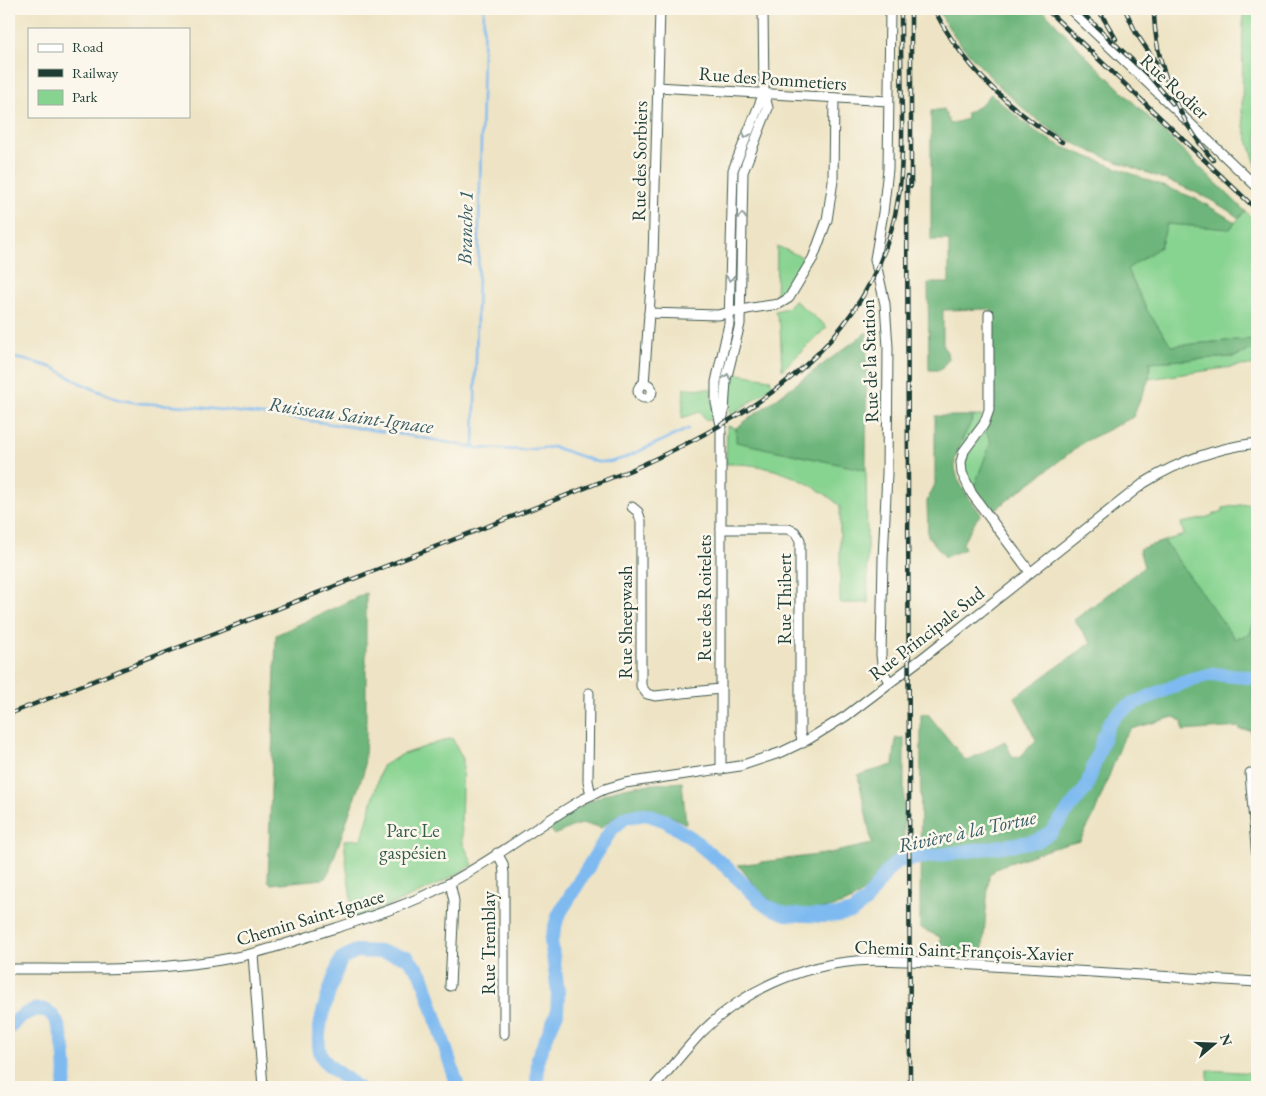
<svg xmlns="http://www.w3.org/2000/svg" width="1266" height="1096" viewBox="0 0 1266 1096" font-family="'EB Garamond',serif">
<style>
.green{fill:#87d390;stroke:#538862}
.forest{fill:#6db57a;stroke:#467957}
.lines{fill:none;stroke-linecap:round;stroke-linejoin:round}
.stream{stroke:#7ebaf0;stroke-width:2.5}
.river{stroke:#7ebaf0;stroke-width:14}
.minor-casing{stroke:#3e564a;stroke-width:11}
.minor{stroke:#fff;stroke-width:9}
.rail-casing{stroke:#1f3d34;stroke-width:4.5}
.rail{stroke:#fbf7ec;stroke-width:2.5;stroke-dasharray:8;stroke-linecap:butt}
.oneway{stroke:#8f9e9a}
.labels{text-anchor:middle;stroke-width:5;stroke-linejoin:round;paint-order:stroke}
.street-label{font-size:19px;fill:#1f3d34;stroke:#fbf7ec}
.park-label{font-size:19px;fill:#345b46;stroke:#fbf7ec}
.water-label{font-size:20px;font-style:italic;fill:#375c63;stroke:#fbf7ec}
</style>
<rect width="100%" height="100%" fill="#fbf7ec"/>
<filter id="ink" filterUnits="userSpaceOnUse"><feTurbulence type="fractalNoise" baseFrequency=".02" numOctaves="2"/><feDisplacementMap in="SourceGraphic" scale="10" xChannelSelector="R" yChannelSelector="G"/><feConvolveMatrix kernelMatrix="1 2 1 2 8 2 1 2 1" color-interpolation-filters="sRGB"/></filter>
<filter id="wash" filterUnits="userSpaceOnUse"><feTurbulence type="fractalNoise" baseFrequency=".0096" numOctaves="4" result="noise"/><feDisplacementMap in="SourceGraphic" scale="20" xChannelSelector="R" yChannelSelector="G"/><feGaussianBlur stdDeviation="1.12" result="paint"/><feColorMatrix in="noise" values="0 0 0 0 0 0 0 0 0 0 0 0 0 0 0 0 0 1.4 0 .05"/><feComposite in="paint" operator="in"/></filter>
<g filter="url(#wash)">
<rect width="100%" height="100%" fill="#eee4c5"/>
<g class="green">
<polygon points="1243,9 1257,9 1257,168 1245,131 1242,113"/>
<polygon points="1245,211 1257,223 1257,339 1236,340 1172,346 1148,312 1127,269 1160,247 1167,224 1230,229"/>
<polygon points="777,246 807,259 784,295 776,299"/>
<polygon points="794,300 827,327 782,370 780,325 775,311 787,308"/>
<polygon points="1257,347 1257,365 1239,366 1149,379 1150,362 1234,357"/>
<polygon points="733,373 770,379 773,386 730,416 730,384"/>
<polygon points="684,388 711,389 714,417 707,421 700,412 682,418"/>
<path d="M974,416H982C977,432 962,443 955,458L957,451Z"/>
<path d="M727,426L736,428L737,442L866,470L868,603H840V506C818,486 786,471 757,466C747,464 736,464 726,464Z"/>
<path d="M985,430L991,442L974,487C955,462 970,451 985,430Z"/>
<polygon points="1257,502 1257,613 1250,634 1235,639 1164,541 1184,535 1181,523 1202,519 1223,511 1223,508"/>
<path d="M452,738L463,759L461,823L463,843L473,865C435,888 396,904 354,918L347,870L344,840L362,839L382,766L403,754Z"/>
<polygon points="1208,1070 1257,1073 1257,1087 1208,1087"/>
</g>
<g class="forest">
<path d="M938,9H1042L1090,60L1245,211L1239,218C1197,187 1152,176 1105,157C1053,137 1020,109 983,69C966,51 949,32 938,9Z"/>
<path d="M991,94C1014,114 1035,134 1063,147L1197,199L1235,222L1230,229L1167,224L1160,247L1127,269L1148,312L1172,346L1236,340L1257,339V347L1234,357L1150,362L1149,379L1133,417L1084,442L992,512L974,487L991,442L985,430L991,416L993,406L992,309L943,310V346L947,352L948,359L941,370H929L928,283H949V240H931V111L944,109L950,124L967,119L966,113L978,107Z"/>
<polygon points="867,332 866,470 736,442 736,428"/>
<path d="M935,416H974C969,427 961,439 957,451C948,475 969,497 981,514L974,523L963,543L965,549L945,557L928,536L927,501L935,484Z"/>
<polygon points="1164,541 1235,639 1250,634 1257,613 1257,743 1252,743 1251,730 1240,730 1240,727 1183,731 1182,721 1174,717 1131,729 1124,737 1094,815 1080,841 1053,848 998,867 989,876 982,959 941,957 940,937 920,928 921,714 928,714 966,761 1005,741 1013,758 1021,756 1036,740 1015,697 1091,643 1074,620 1144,567 1139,549"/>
<polygon points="366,593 366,738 364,771 329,872 324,879 271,884 268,880 276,635"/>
<path d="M896,738H904V850C881,860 878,877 862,893C846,909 798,916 778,905C761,896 750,879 738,865L825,854L872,844L858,775L893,765Z"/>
<path d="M682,782L686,824C654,806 631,800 601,828C580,820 574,826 555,835L548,827C570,813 591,798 616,790C637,784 660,784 682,782Z"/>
</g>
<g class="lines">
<g class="stream">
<polyline points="9,357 30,361 54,368 80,383 117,399 138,403 188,406 298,419 412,436 477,448 524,450 554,447 597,462 610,462 624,458 688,429"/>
<polyline points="474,447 484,9"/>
</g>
<g class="river">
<path d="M9,1028C18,1017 38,1001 52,1015C64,1029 68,1070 64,1087"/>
<path d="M357,1087C346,1077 333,1072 324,1060C308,1040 333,981 341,959L356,951L382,952L407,957L422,975L458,1087"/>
<polyline points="537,1087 538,1057 557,1013 558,992 551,941 558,916 611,830 626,817 646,814 664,820 690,837 725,866 766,906 786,914 823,916 839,915 852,912 866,901 888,870 898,861 1037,841 1051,832 1086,788 1108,725 1117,714 1134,703 1192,679 1213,674 1257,678"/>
</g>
</g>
</g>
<g filter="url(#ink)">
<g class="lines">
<g class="minor-casing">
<g id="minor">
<polyline points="1070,9 1257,187"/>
<polyline points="657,87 888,101"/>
<polyline points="649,313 718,315 752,308 779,304 789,298 813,258 827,220 833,181 834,98"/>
<polyline points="989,314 989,410 984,424 964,451 961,462 962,473 972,494 1030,572"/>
<circle cx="645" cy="391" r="7"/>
<polyline points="644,384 653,257 660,9"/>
<polyline points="721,425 716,403 716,382 729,324 733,170 764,93"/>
<polyline points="632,507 638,512 641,521 641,686 647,694 655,696 720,689"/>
<polyline points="721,529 789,529 795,532 800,540 800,733 803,743"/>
<polyline points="889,682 883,671 881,655 883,559 887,473 888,347 885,304 875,259 883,213 888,169 890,9"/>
<polyline points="589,693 588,781 591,795"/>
<polyline points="721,770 721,426 724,411 726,380 740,324 743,172 768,108 764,93 763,9"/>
<polyline points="1250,773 1257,859"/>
<polyline points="497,853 503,864 504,874 504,1034"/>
<polyline points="450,883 454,901 450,986"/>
<polyline points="253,954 263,1087"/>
<path d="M9,969C87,969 165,972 242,956C274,949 305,937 336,928C372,916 408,905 442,887C491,862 535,827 583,799L605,789L625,783L740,766L782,752L809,739L846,716L925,656L1144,483C1179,461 1216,448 1257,443"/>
<path d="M654,1087C670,1069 685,1050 702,1032C743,991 798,966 856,961C874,959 892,961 910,961L1257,982"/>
</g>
</g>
<use href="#minor" class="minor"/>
<g class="rail-casing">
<g id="rail">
<polyline points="911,9 911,186"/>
<path d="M934,9C962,65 1009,109 1062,142"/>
<polyline points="1046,9 1257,210"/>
<polyline points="1078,9 1151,78 1173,104"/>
<polyline points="1098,9 1116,39"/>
<polyline points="1125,9 1136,33 1161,70"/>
<path d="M1154,9C1154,62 1178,120 1213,160"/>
<polyline points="907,177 910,1087"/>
<path d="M9,714L631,470C757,413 876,344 899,194C903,168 902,141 902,114C901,79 901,44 901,9"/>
</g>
</g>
<use href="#rail" class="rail"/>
</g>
<defs><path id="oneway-chevron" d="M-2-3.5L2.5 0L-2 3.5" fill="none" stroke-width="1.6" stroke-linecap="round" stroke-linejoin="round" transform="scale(1.25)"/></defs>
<g class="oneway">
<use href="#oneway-chevron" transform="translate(746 135) rotate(111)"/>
<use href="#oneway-chevron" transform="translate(742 216) rotate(-88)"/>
<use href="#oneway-chevron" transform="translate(730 278) rotate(91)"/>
<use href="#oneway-chevron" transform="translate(727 377) rotate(-77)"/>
</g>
</g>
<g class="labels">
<g class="street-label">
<text transform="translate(773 78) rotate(4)" y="7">Rue des Pommetiers</text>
<text transform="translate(1175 86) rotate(43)" y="7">Rue Rodier</text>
<text transform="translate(639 161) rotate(-89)" y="7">Rue des Sorbiers</text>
<text transform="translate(869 361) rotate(-92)" y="7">Rue de la Station</text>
<text transform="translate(704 598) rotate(-90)" y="7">Rue des Roitelets</text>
<text transform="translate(784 599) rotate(-90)" y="7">Rue Thibert</text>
<text transform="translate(625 622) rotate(-90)" y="7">Rue Sheepwash</text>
<text transform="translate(926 633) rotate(-38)" y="7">Rue Principale Sud</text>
<text transform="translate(310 917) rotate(-17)" y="7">Chemin Saint-Ignace</text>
<text transform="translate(488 943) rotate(-90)" y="7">Rue Tremblay</text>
<text transform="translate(964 950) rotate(2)" y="7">Chemin Saint-François-Xavier</text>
</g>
<g class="park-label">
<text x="413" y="837">Parc Le<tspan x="413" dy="22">gaspésien</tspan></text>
</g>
<g class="water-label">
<text transform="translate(465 228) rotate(-89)" y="7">Branche 1</text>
<text transform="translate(351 415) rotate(8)" y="7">Ruisseau Saint-Ignace</text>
<text transform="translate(967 831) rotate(-12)" y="7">Rivière à la Tortue</text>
</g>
</g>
<rect width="1266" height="1096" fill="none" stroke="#fbf7ec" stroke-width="30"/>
<rect x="28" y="28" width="162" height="90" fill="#fbf7ec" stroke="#a3ada2"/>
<rect x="38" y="44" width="25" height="8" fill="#ffffff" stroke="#a3ada2"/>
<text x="72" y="52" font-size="15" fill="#1f3d34">Road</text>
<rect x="38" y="69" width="25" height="8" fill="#1f3d34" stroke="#a3ada2"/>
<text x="72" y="78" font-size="15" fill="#1f3d34">Railway</text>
<rect x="38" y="90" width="25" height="15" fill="#87d390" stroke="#a3ada2"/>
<text x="72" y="102" font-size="15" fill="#1f3d34">Park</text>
<g transform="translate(1214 1044) rotate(71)" stroke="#fbf7ec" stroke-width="4" paint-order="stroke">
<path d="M0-4L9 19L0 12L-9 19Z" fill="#1f3d34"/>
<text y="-8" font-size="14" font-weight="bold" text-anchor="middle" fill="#1f3d34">N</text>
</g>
</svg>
